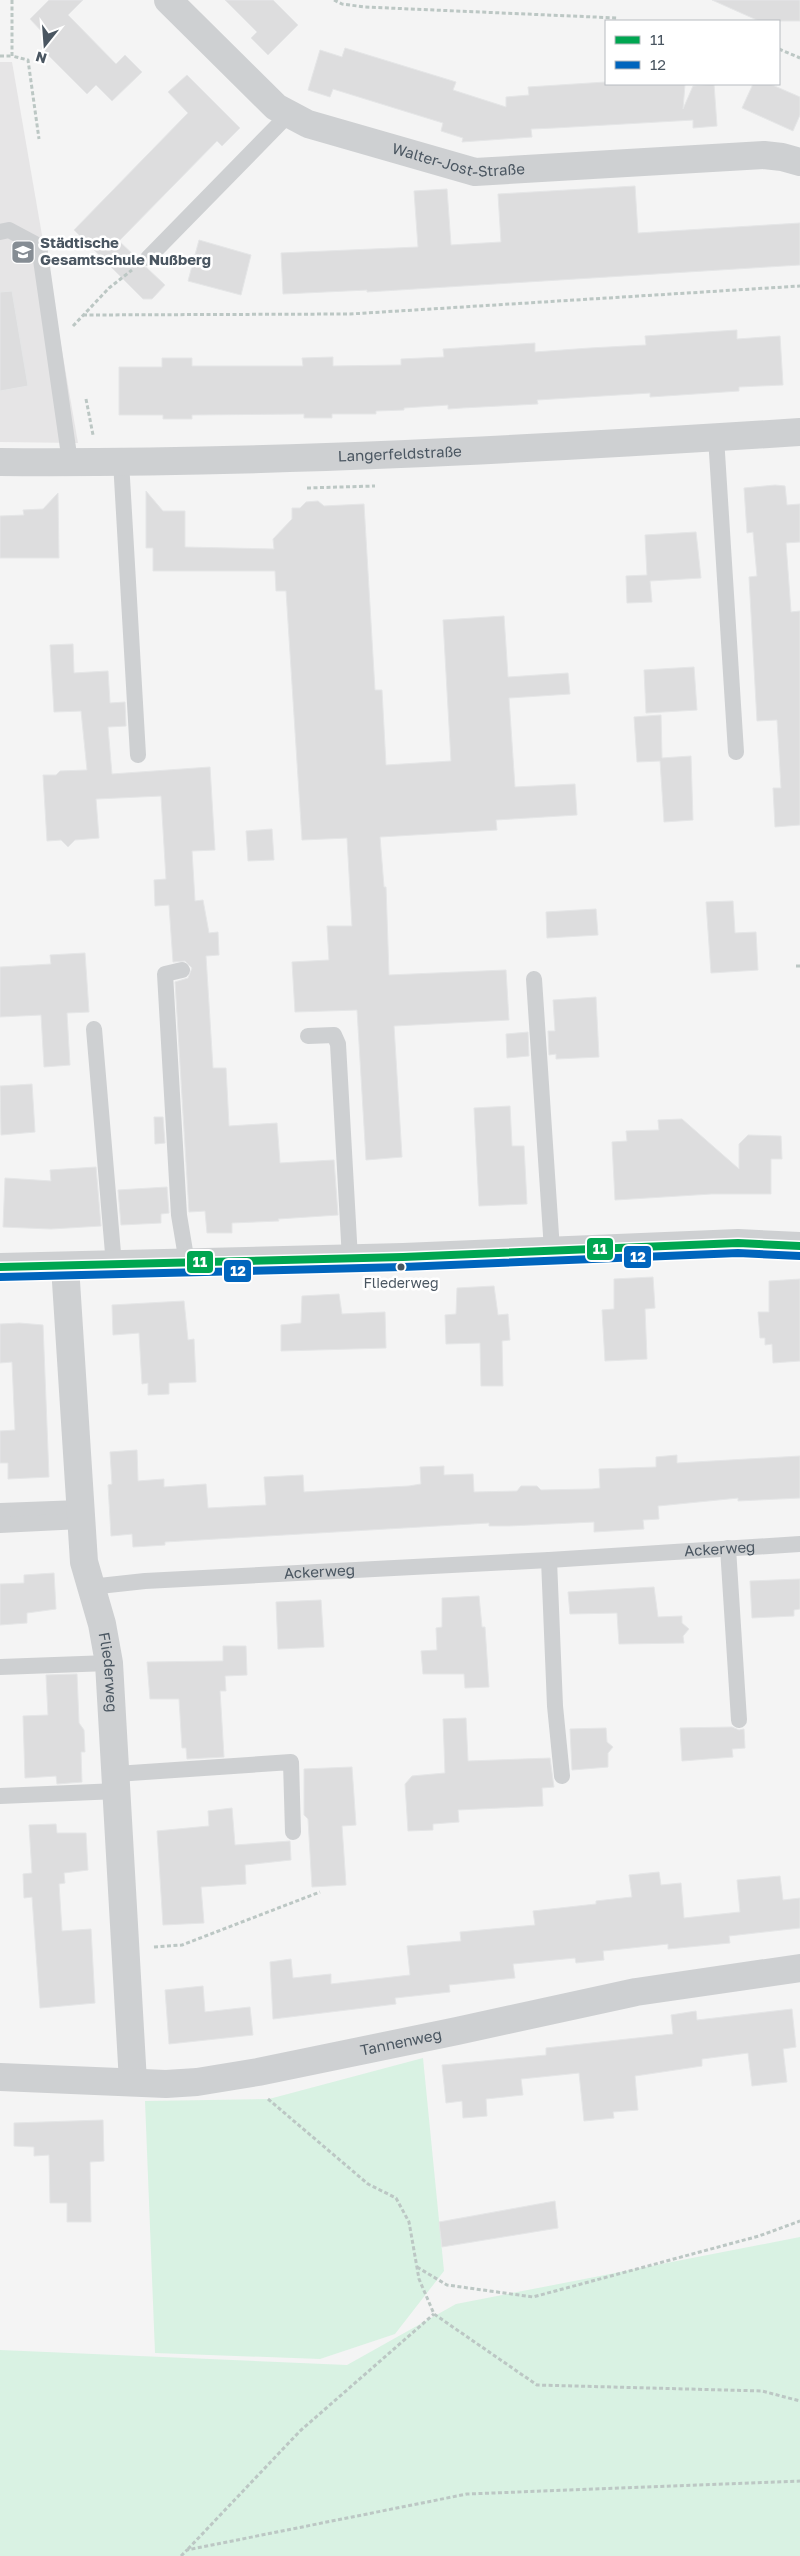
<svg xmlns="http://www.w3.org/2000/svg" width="800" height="2556" viewBox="0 0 800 2556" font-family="'Golos Text',sans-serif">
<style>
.education{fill:#e6e5e6}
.green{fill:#d9f2e3}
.building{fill:#ddddde;stroke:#e5e6e7}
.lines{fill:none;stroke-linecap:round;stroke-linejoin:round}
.path{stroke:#bcc7c4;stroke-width:3;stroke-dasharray:4 2.5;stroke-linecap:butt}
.lane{stroke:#ced0d2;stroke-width:16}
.street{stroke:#ced0d2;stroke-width:28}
.bus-1-casing{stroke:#fff;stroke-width:11}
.bus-2-casing{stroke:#fff;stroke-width:11}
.bus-1{stroke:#00a651;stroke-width:8}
.bus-2{stroke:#0065bd;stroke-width:8}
.bus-dot{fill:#4a5661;stroke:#fff;stroke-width:2}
.labels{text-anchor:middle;stroke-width:5;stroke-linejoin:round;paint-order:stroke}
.bus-label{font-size:14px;fill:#4a5661;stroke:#fff}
.street-label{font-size:15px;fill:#4a5661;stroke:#fff}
.poi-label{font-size:15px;font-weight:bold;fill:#4a5661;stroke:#fff;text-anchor:start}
.line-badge{stroke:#fff;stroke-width:2}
.badge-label{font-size:14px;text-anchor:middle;font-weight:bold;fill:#fff}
</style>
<rect width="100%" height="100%" fill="#f4f4f4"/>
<polygon class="education" points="0,62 12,62 78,443 0,442"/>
<g class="green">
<polygon points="423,2058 444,2271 395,2334 320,2359 155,2353 145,2101 269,2099"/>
<polygon points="800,2237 800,2556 0,2556 0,2350 347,2365 456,2304"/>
</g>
<g class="building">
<polygon points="49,0 83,0 68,15 116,64 125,55 142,72 112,101 96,85 87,94 42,49 42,40 46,36 30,19"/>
<polygon points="225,0 273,0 298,25 268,55 251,38 257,32"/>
<polygon points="712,0 800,0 800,21 759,21"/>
<polygon points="345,48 456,82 453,90 506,107 506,97 529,95 528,87 606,82 685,84 683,109 693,86 714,84 717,126 693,128 693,120 554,128 531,129 532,137 462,142 463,138 441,131 443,123 333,89 330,97 308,90 320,50 342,57"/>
<polygon points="187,75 240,128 222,146 217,141 119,241 138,259 141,265 147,268 165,285 152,299 143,299 74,230 188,113 168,92"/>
<polygon points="753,84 770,84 800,97 800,115 793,131 742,108"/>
<polygon points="635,186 638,233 800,223 800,265 367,292 367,290 283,294 281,253 418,247 414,191 447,189 451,245 501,242 498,194"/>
<polygon points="199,240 251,255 241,295 188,281"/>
<polygon points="12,291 28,386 0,391 0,292"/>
<polygon points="737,330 737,339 780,336 783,385 739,387 739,391 650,397 650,393 537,400 538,404 462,408 448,409 448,405 404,408 404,410 376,411 376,414 332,414 332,418 304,418 304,414 192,415 192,419 163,419 163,415 119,415 119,367 162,367 162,358 192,358 192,366 303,366 302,358 333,357 333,366 401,365 401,359 444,357 443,349 535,343 535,352 590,348 646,345 645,336"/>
<polygon points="775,485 785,486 787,505 800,504 800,542 786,543 791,612 800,611 800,825 775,827 773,788 781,788 777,720 757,721 749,577 757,576 753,532 747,533 744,488"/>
<polygon points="146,491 163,511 185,511 185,547 274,549 273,539 292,519 292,508 300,508 306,502 318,501 324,506 364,504 375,690 382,690 386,765 451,761 443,620 504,616 508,677 568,673 570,694 509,698 515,787 575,784 577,815 496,820 497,830 380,837 384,887 386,887 389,975 506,970 509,1020 394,1026 402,1157 366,1160 357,1010 295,1012 292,962 329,960 327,926 352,926 347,838 302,840 286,591 276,591 275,571 153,571 153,548 146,548"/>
<polygon points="58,493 59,558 0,558 0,516 24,515 23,510 43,509"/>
<polygon points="696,532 701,578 650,581 652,602 627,603 626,576 647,575 645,535"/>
<polygon points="73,644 74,673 108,671 110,703 125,702 126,726 108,727 112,774 210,767 215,850 192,851 195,901 203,900 209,933 218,932 219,955 206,956 213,1068 226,1068 229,1126 277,1123 280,1163 334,1160 338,1215 278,1219 279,1221 232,1223 232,1233 207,1233 205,1211 189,1212 175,982 188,978 192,968 185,961 173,962 169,905 155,906 154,880 166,879 161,796 96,799 99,838 75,840 68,847 61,840 47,841 43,775 56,775 60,771 87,770 81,711 54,712 50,645"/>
<polygon points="694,667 697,710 646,713 644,670"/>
<polygon points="661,715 662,758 691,756 693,820 664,822 660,761 637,762 634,717"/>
<polygon points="272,829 274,860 248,861 246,831"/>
<polygon points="733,901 735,933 756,932 758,970 711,973 706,902"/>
<polygon points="596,909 598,935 547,938 546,912"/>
<polygon points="85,953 89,1012 67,1013 70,1065 44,1067 41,1015 0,1017 0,967 51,964 50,955"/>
<polygon points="596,997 599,1057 556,1059 556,1054 549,1055 548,1031 555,1031 553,1000"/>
<polygon points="528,1032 529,1056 507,1058 506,1034"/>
<polygon points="32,1084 35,1132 1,1135 0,1086"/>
<polygon points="510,1106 512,1146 524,1146 527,1204 479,1206 474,1108"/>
<polygon points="154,1117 163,1117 165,1143 155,1144"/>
<polygon points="682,1119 739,1169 739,1144 748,1135 781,1136 782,1159 771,1159 771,1194 711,1194 615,1200 612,1142 627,1141 626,1131 659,1130 658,1120"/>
<polygon points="96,1167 101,1226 51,1229 3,1227 5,1178 51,1181 50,1170"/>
<polygon points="167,1187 169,1213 161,1214 161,1223 121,1225 118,1190"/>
<polygon points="653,1277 655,1308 645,1309 647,1359 605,1361 602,1310 614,1309 614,1279"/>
<polygon points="800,1279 800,1361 773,1363 772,1344 765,1345 765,1338 760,1338 758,1312 769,1312 769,1281"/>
<polygon points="494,1286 498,1315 508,1314 510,1340 502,1341 503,1386 481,1386 480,1343 446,1344 445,1315 456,1314 457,1288"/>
<polygon points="339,1294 342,1314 385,1312 386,1348 281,1351 281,1325 301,1323 302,1296"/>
<polygon points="184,1301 188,1340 194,1339 196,1382 169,1383 169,1394 148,1395 148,1383 142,1384 139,1333 113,1335 112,1305"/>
<polygon points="19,1323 43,1325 49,1477 8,1479 8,1463 0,1463 0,1431 15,1430 12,1362 0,1363 0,1324"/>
<polygon points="137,1450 138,1481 164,1479 164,1487 206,1484 208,1508 266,1505 264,1477 303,1475 304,1492 409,1486 421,1484 420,1467 444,1466 444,1475 473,1474 474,1492 517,1491 521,1486 537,1486 541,1490 592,1489 600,1488 599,1469 656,1467 656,1457 677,1455 677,1463 800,1456 800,1498 738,1501 738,1498 658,1506 659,1519 643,1520 644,1529 594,1532 594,1522 509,1526 489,1526 489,1523 165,1542 165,1545 133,1547 132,1534 111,1536 108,1485 112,1484 110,1452"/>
<polygon points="54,1573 56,1609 27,1613 27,1623 0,1625 0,1584 24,1583 24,1575"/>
<polygon points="800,1579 800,1609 794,1610 794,1616 752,1618 750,1581"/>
<polygon points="654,1587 658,1617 682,1616 682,1623 689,1629 683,1636 684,1643 619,1644 617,1613 570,1614 568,1592"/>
<polygon points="479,1596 482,1627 485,1627 489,1687 465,1688 464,1674 423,1674 421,1651 437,1650 436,1628 442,1627 442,1598"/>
<polygon points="321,1600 324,1647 278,1649 276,1602"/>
<polygon points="223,1646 246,1646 247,1675 225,1676 226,1691 220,1691 224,1757 187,1759 186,1748 182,1748 179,1699 150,1699 147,1662 223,1661"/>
<polygon points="77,1674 79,1723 84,1730 85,1752 81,1752 82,1782 57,1784 56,1776 25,1778 23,1716 48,1715 46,1675"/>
<polygon points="466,1718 468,1761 550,1758 554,1787 542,1788 543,1806 458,1810 459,1822 433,1824 433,1830 408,1831 405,1784 412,1776 445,1773 443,1719"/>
<polygon points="732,1727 739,1730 744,1729 745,1748 732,1749 733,1757 682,1761 680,1728"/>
<polygon points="606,1728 607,1742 613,1747 608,1753 608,1767 572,1770 570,1729"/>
<polygon points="352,1767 356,1825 342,1826 346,1885 312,1887 308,1819 304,1815 304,1769"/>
<polygon points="232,1808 235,1845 290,1841 291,1860 245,1865 246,1884 201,1887 204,1923 163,1925 157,1831 209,1826 208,1811"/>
<polygon points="56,1824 57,1833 86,1833 88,1870 64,1873 65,1883 59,1884 62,1931 91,1929 95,2003 40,2008 32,1897 24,1898 23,1874 32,1873 29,1825"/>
<polygon points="659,1872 661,1885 681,1883 684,1918 740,1912 737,1880 780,1876 783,1900 800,1898 800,1928 729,1936 730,1943 668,1949 668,1944 603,1951 604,1960 576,1963 575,1958 513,1964 515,1978 449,1985 450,1992 395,1998 396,2004 273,2019 270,1962 291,1959 293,1978 331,1974 331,1984 410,1975 407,1946 461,1941 460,1932 535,1925 533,1911 596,1904 596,1901 632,1897 629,1875"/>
<polygon points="203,1986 205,2012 250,2007 253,2035 169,2044 165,1990"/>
<polygon points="792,2009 796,2047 783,2049 787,2082 752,2086 748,2053 702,2059 702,2066 635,2076 638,2110 613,2112 614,2118 584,2121 579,2073 521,2079 523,2095 486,2099 487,2116 463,2118 462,2101 446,2103 442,2065 546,2055 546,2048 673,2034 671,2015 696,2011 697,2020"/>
<polygon points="103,2120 104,2161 90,2162 91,2222 67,2222 67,2203 50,2203 49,2155 34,2156 34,2147 14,2146 14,2123"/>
<polygon points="555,2201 558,2228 442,2247 439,2222"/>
</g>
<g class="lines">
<g class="path">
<polyline points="12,0 12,56 28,60 39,139"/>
<polyline points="334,0 342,4 365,7 617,18"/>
<polyline points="779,49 800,58"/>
<polyline points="0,56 12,56"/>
<polyline points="83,315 350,314 800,286"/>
<polyline points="73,326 109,288 132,270"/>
<polyline points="86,399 93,435"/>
<polyline points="307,488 375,486"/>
<polyline points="796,966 800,966"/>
<polyline points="154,1947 182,1945 320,1892"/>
<polyline points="268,2099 368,2184 396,2198 409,2222 419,2279 434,2314 537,2385 762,2391 800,2401"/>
<polyline points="417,2267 447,2285 533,2297 759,2236 800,2221"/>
<polyline points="188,2549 300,2431 434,2314"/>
<polyline points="181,2556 187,2550 467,2494 800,2481"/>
</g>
<g class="lane">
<polyline points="0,232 9,230 39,246 70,462"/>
<polyline points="148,258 289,114"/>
<polyline points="716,437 736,752"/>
<polyline points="121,461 138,755"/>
<polyline points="182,970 165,974 179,1215 187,1263"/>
<polyline points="534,979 552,1250"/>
<polyline points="94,1029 114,1265"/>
<polyline points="308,1036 334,1035 338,1044 350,1259"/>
<polyline points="0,1511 80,1508"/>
<polyline points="0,1525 81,1521"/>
<polyline points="728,1548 739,1720"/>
<polyline points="549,1560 555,1706 562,1776"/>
<path id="s1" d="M90,1587L145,1581L549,1560L800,1544"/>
<polyline points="0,1667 109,1663"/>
<polyline points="116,1774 291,1762 293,1832"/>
<polyline points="0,1796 118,1791"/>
</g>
<g class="street">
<path id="s2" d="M168,0L276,107L308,124L475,172L764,155L782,157L800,162"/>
<path id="s3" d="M0,462C267,464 534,449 800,432"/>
<path id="s4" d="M65,1266L84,1562L102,1624L109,1663L133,2082"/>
<polyline points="0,1267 403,1257 738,1243 800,1246"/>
<path id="s5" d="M0,2077L166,2084L197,2082L258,2072L457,2031L636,1992L800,1968"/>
</g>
<g class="bus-1-casing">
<polyline id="bus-1" points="0,1267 403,1257 738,1243 800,1246"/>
</g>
<g class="bus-2-casing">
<polyline id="bus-2" points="0,1277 403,1267 738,1253 800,1256"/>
</g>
<use href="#bus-1" class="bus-1"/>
<use href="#bus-2" class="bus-2"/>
</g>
<defs>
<g id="school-square" transform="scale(1.25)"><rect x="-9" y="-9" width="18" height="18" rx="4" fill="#868d94" stroke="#fff"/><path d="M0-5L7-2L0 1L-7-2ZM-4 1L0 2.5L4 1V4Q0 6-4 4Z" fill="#fff"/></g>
</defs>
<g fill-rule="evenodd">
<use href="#school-square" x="23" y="252"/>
</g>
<circle class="bus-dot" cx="401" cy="1267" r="4.5"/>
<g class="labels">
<g class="bus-label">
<text x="401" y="1288">Fliederweg</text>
</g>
<g class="street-label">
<text dy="5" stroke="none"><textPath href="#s2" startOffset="344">Walter-Jost-Straße</textPath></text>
<text dy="5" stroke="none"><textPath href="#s3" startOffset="400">Langerfeldstraße</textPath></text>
<text dy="5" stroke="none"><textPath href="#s1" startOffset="631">Ackerweg</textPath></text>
<text dy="5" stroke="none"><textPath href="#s1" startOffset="230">Ackerweg</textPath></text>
<text dy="5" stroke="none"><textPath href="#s4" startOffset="410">Fliederweg</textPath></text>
<text dy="5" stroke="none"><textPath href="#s5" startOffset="405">Tannenweg</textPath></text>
</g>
<g class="poi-label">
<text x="40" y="248">Städtische<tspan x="40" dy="17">Gesamtschule Nußberg</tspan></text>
</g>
</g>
<g class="line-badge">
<rect x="586" y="1237" width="28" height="24" rx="5" fill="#00a651"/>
<rect x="623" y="1245" width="29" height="24" rx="5" fill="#0065bd"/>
<rect x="186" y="1250" width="28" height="24" rx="5" fill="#00a651"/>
<rect x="223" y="1259" width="29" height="24" rx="5" fill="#0065bd"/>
</g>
<g class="badge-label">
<text x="600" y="1254">11</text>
<text x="638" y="1262">12</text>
<text x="200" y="1267">11</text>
<text x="238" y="1276">12</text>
</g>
<rect x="605" y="20" width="175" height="65" fill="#ffffff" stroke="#b7bbc0"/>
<rect x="615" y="36" width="25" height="8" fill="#00a651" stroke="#b7bbc0"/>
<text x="650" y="45" font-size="15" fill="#4a5661">11</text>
<rect x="615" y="61" width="25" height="8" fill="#0065bd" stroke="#b7bbc0"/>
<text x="650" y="70" font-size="15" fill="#4a5661">12</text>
<g transform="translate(45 45) rotate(197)" stroke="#ffffff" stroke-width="4" paint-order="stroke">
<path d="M0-4L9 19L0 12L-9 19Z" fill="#4a5661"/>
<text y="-8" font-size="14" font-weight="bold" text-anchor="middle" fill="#4a5661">N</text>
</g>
</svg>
